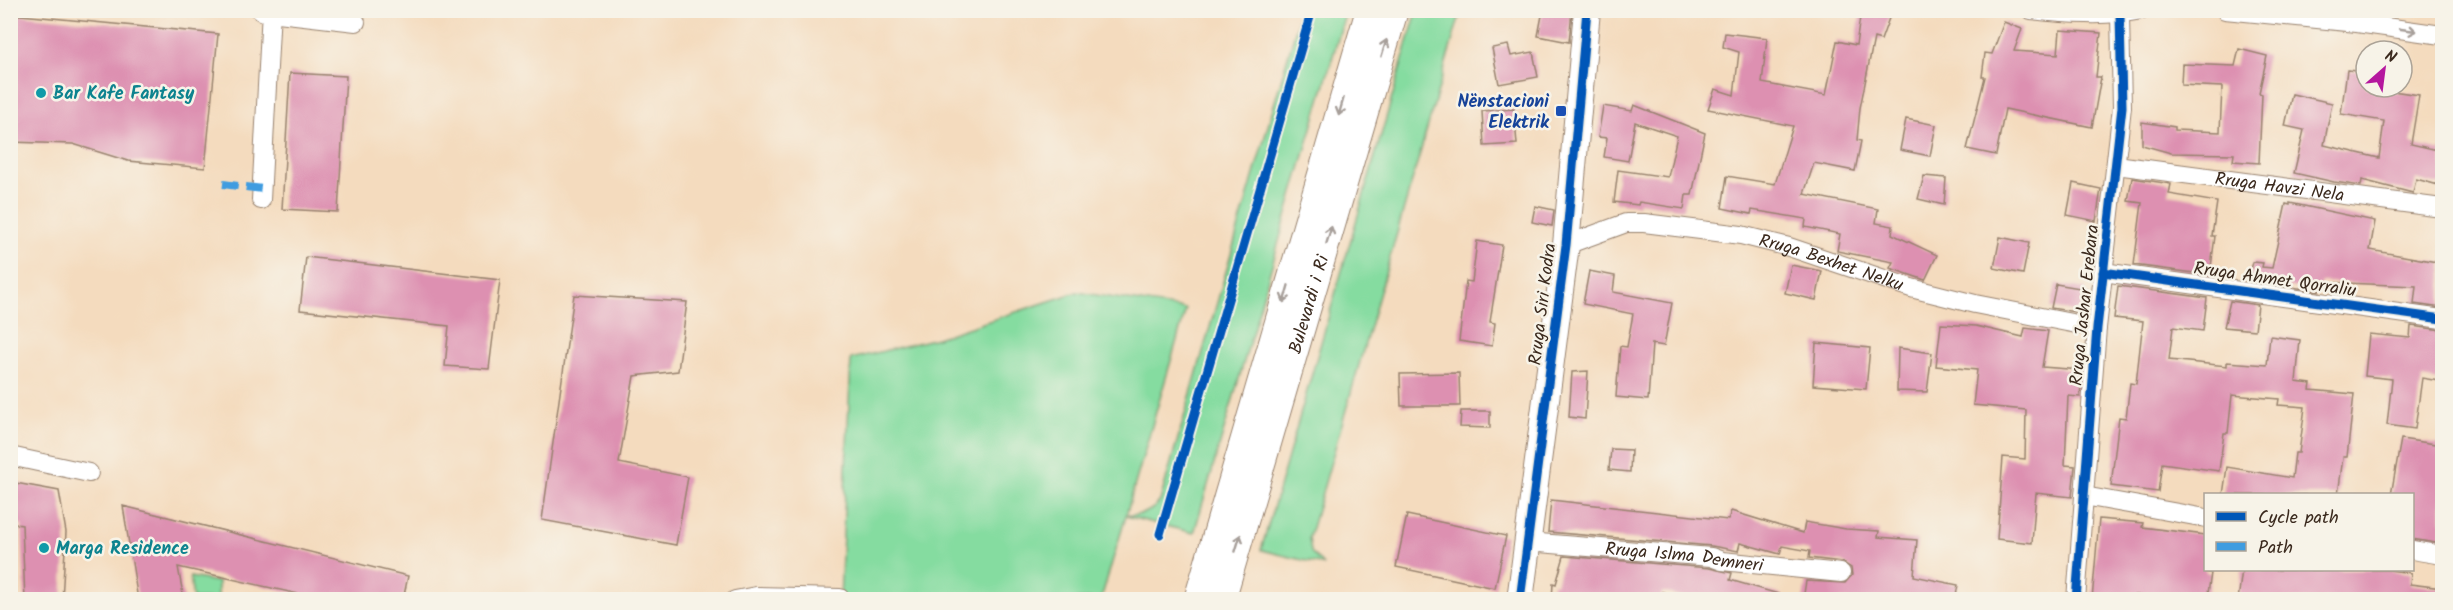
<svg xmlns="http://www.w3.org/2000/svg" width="2453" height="610" viewBox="0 0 2453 610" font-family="Kalam,sans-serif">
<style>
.green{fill:#85dca0;stroke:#60835f;stroke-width:1.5}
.building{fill:#dd90b1}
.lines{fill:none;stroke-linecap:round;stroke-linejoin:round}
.street-casing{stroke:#98826e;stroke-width:20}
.secondary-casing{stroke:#98826e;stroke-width:28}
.street{stroke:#fff;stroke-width:18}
.secondary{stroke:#fff;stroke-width:26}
.quiet{stroke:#3f9ce0;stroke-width:8;stroke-dasharray:15 8;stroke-linecap:butt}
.cycleway-casing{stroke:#f7f3e8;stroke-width:13}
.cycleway{stroke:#0057b8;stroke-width:9}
.oneway{stroke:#a79f9a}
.culture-dot{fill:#0f9aa8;stroke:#f7f3e8;stroke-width:2}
.transit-dot{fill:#1a4fb4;stroke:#f7f3e8;stroke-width:2}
.labels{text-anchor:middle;stroke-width:5;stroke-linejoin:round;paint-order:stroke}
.culture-label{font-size:18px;font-weight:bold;fill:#0d838f;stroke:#f7f3e8;text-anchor:start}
.transit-label{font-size:18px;font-weight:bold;fill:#164399;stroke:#f7f3e8;text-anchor:end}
.street-label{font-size:18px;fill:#3b2a1e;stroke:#f7f3e8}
</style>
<rect width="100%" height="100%" fill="#f7f3e8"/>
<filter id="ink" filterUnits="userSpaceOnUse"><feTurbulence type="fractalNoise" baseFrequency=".0167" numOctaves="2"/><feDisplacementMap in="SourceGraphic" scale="12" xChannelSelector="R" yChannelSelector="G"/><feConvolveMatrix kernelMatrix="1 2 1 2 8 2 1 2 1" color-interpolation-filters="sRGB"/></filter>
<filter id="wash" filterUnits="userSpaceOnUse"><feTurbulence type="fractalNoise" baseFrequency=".008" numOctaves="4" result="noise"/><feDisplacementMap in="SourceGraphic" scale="24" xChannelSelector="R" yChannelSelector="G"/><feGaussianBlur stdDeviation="1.35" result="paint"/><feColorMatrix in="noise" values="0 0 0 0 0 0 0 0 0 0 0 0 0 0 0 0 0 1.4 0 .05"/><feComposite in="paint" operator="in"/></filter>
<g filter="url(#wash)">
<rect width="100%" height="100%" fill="#f4dbbe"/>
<g class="green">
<path d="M1301,11H1346L1194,533L1126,516L1101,599L840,600L851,359L937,338L1077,292L1186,309L1126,515C1139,516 1151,513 1160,501Z"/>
<polygon points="1417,11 1461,11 1309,538 1311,552 1323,565 1261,550"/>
<polygon points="190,577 218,582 218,599 193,599"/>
</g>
<g id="blocks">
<g class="building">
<polygon points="1543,10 1572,10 1569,42 1538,36"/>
<polygon points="1861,10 1892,10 1881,40 1874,38 1860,108 1857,140 1861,141 1855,171 1814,163 1804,194 1878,209 1876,223 1893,226 1892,234 1937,255 1925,280 1890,268 1893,262 1837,251 1840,234 1805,227 1806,219 1752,210 1751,214 1722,208 1727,176 1775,184 1793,126 1708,109 1715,89 1734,95 1739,52 1723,47 1725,33 1767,38 1762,83 1826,95 1837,41 1856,45"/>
<polygon points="10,14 218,34 205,168 128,161 73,144 10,142"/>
<polygon points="2004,22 2022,29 2014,51 2058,54 2060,30 2101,33 2096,77 2101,77 2092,127 2005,109 1996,155 1967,149 1985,77 1982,77 1985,53 1992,54"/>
<polygon points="1508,45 1511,56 1533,52 1538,77 1499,84 1492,48"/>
<polygon points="2239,49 2267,56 2259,93 2262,94 2259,163 2233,161 2234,154 2171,153 2142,145 2142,122 2175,127 2175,130 2220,132 2222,87 2181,85 2182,64 2235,66"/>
<polygon points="2347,70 2366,72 2366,87 2419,95 2411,144 2442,151 2442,186 2416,179 2413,193 2362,180 2361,186 2334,182 2294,173 2304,130 2285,126 2292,94 2332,103 2324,145 2379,158 2384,121 2341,114"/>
<polygon points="290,73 346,76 338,212 282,209"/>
<polygon points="1634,105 1705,133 1692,195 1686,195 1684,209 1639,202 1638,205 1614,202 1618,170 1668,177 1677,136 1635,122 1628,161 1604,157 1607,138 1598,137 1603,106 1632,111"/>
<polygon points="1514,109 1517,144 1484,146 1482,111"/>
<polygon points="1906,119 1936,125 1930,156 1900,150"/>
<polygon points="1924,176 1946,178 1944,205 1918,199"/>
<polygon points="2132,178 2171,184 2169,194 2217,202 2212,236 2215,236 2210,275 2134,265 2142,203 2128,201"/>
<polygon points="2073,183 2101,189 2096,221 2067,215"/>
<polygon points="2290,203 2375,221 2370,250 2442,263 2442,308 2414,304 2416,286 2321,282 2319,291 2248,281 2253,262 2263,263 2262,267 2272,268 2286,204 2290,205"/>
<polygon points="1535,206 1554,210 1552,226 1532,222"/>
<polygon points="2000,237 2029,243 2023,274 1994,268"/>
<polygon points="1477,241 1502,245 1490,322 1495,323 1492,346 1459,341 1466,281 1472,282"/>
<polygon points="306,257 500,280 489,369 445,366 449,326 300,310"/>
<polygon points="1791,265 1822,271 1816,300 1785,293"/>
<polygon points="1589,271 1615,276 1613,292 1672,303 1664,346 1652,344 1648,400 1616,397 1620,346 1627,347 1633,314 1583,304"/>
<polygon points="2056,284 2086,289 2081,313 2051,308"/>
<polygon points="2118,286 2207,298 2203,331 2173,327 2169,360 2227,366 2227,362 2267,365 2270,336 2300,340 2296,382 2311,384 2310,390 2354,394 2347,457 2343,457 2338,495 2223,495 2227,467 2292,478 2295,453 2299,453 2305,407 2278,405 2279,399 2232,395 2228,433 2224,433 2219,471 2162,463 2158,492 2111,486 2119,417 2126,418 2130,383 2136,384 2143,321 2114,318"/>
<polygon points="574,295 687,302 678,371 634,376 619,463 688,477 676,545 542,520"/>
<polygon points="2230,301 2258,305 2255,330 2224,327"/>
<polygon points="1941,324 1976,326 2023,337 2025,328 2048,331 2042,367 2082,370 2080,397 2068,396 2065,465 2075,466 2072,497 2036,493 2032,543 1997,539 2003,457 2025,459 2026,410 1973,405 1977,370 1936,366"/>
<polygon points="2411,326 2442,330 2439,381 2422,378 2415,429 2387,425 2392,379 2365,376 2369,334 2410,338"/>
<polygon points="1816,343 1870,348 1866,389 1813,385"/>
<polygon points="1898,348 1932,353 1927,392 1897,391"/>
<polygon points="1588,371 1585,419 1569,417 1572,372"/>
<polygon points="1459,373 1460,406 1401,406 1400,374"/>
<polygon points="1461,411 1490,411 1490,428 1460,427"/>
<polygon points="2401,439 2442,445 2442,544 2412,539 2412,495 2391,495"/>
<polygon points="1611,449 1631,450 1630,472 1609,470"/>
<polygon points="10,482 59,491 66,532 62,600 25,600 22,525 10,523"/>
<polygon points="1551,500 1728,520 1731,511 1803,533 1805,522 1846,529 1879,531 1878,537 1917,540 1914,576 1958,585 1955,600 1803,600 1806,581 1845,583 1852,575 1851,568 1842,562 1809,558 1810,551 1782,546 1780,554 1740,543 1738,551 1712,546 1548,532"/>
<polygon points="123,506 408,576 403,600 325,600 178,567 184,600 138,600"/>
<polygon points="1407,515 1506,536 1495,588 1396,567"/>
<polygon points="2099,519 2143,523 2142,527 2205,535 2205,572 2211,573 2207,600 2170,600 2136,595 2136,600 2092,600"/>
<polygon points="1564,556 1709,568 1732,573 1730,580 1782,595 1781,600 1695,600 1662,592 1661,600 1552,600 1553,583 1556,584"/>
<polygon points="2242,570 2389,570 2411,573 2410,584 2442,588 2442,600 2238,600"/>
</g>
</g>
</g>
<g filter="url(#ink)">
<use href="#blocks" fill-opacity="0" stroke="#98826e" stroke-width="1.5"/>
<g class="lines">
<g class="street-casing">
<g id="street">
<path d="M2031,10C2068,14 2105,17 2142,10"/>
<polyline points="2225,10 2357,23 2442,35"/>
<polyline points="261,11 356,22"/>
<path id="s1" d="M2116,165L2442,208"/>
<polyline points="261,200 271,10"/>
<path id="s2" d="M1566,245L1626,223H1644L1741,235L1789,247L1911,288L1975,304L2097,328"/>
<polyline points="2103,272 2442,319"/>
<polyline points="10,456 89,473"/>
<polyline points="2084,496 2206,518"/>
<path id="s3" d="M1527,542L1711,557L1722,561L1841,573"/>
<polyline points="2412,550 2442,555"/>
<polyline points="735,600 756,596 840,598"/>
<polyline points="2076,600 2097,328 2122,107 2120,15"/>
</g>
</g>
<g class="secondary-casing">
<g id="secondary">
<polyline points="1197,600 1369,10"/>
<path id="s4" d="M1222,600L1395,10"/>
<polyline points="1520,600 1566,245 1587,10"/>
</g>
</g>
<use href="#street" class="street"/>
<use href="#secondary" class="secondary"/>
<g class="quiet">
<polyline points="223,184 262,189"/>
<polyline points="840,598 846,600"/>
</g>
<g class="cycleway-casing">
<g id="cycleway">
<polyline points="2103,272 2442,319"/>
<polyline points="1160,534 1312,10"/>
<polyline points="1520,600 1566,245 1587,10"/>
<polyline points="2076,600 2097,328 2122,107 2120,15"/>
</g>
</g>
<use href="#cycleway" class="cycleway"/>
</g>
<defs><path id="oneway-shaft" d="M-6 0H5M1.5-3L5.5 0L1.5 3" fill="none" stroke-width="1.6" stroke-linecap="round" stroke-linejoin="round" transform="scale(1.5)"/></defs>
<g class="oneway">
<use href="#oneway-shaft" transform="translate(2408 30) rotate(8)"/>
<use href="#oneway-shaft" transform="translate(1384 48) rotate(-73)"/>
<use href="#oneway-shaft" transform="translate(1341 107) rotate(106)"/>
<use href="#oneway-shaft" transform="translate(1329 235) rotate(-73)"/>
<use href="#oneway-shaft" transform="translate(1286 294) rotate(106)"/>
<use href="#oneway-shaft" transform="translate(1238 543) rotate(-73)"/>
</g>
</g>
<g class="culture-dot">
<circle cx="41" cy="93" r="6"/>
<circle cx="44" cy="548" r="6"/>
</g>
<rect class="transit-dot" x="1555" y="105" width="12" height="12" rx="3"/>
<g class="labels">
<g class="culture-label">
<text x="53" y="99">Bar Kafe Fantasy</text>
<text x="56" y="554">Marga Residence</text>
</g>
<g class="transit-label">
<text x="1549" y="107">Nënstacioni<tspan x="1549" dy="21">Elektrik</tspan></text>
</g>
<g class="street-label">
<text dy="6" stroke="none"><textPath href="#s1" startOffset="165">Rruga Havzi Nela</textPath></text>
<text dy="6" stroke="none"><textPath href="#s2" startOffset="274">Rruga Bexhet Nelku</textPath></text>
<text transform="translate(2275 279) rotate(8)" y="6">Rruga Ahmet Qorraliu</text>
<text transform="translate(1542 304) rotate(-83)" y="6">Rruga Siri Kodra</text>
<text dy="6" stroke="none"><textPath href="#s4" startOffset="308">Bulevardi i Ri</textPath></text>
<text transform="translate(2084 305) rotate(-84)" y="6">Rruga Jashar Erebara</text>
<text dy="6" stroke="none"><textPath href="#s3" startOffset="158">Rruga Islma Demneri</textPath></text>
</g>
</g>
<rect width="2453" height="610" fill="none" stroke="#f7f3e8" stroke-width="36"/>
<rect x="2204" y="493" width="210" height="78" fill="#f7f3e8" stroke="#aca397" stroke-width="1.5"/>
<rect x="2216" y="512" width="30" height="9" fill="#0057b8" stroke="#aca397" stroke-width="1.5"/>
<text x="2258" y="523" font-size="18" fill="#3b2a1e">Cycle path</text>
<rect x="2216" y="542" width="30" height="9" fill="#3f9ce0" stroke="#aca397" stroke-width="1.5"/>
<text x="2258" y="553" font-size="18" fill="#3b2a1e">Path</text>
<g transform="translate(2384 69) rotate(28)"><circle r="28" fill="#f7f3e8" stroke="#aca397" stroke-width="1.5"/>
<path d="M0-4.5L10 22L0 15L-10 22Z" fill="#b5179e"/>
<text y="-9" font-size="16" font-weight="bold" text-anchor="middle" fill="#3b2a1e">N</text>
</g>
</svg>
